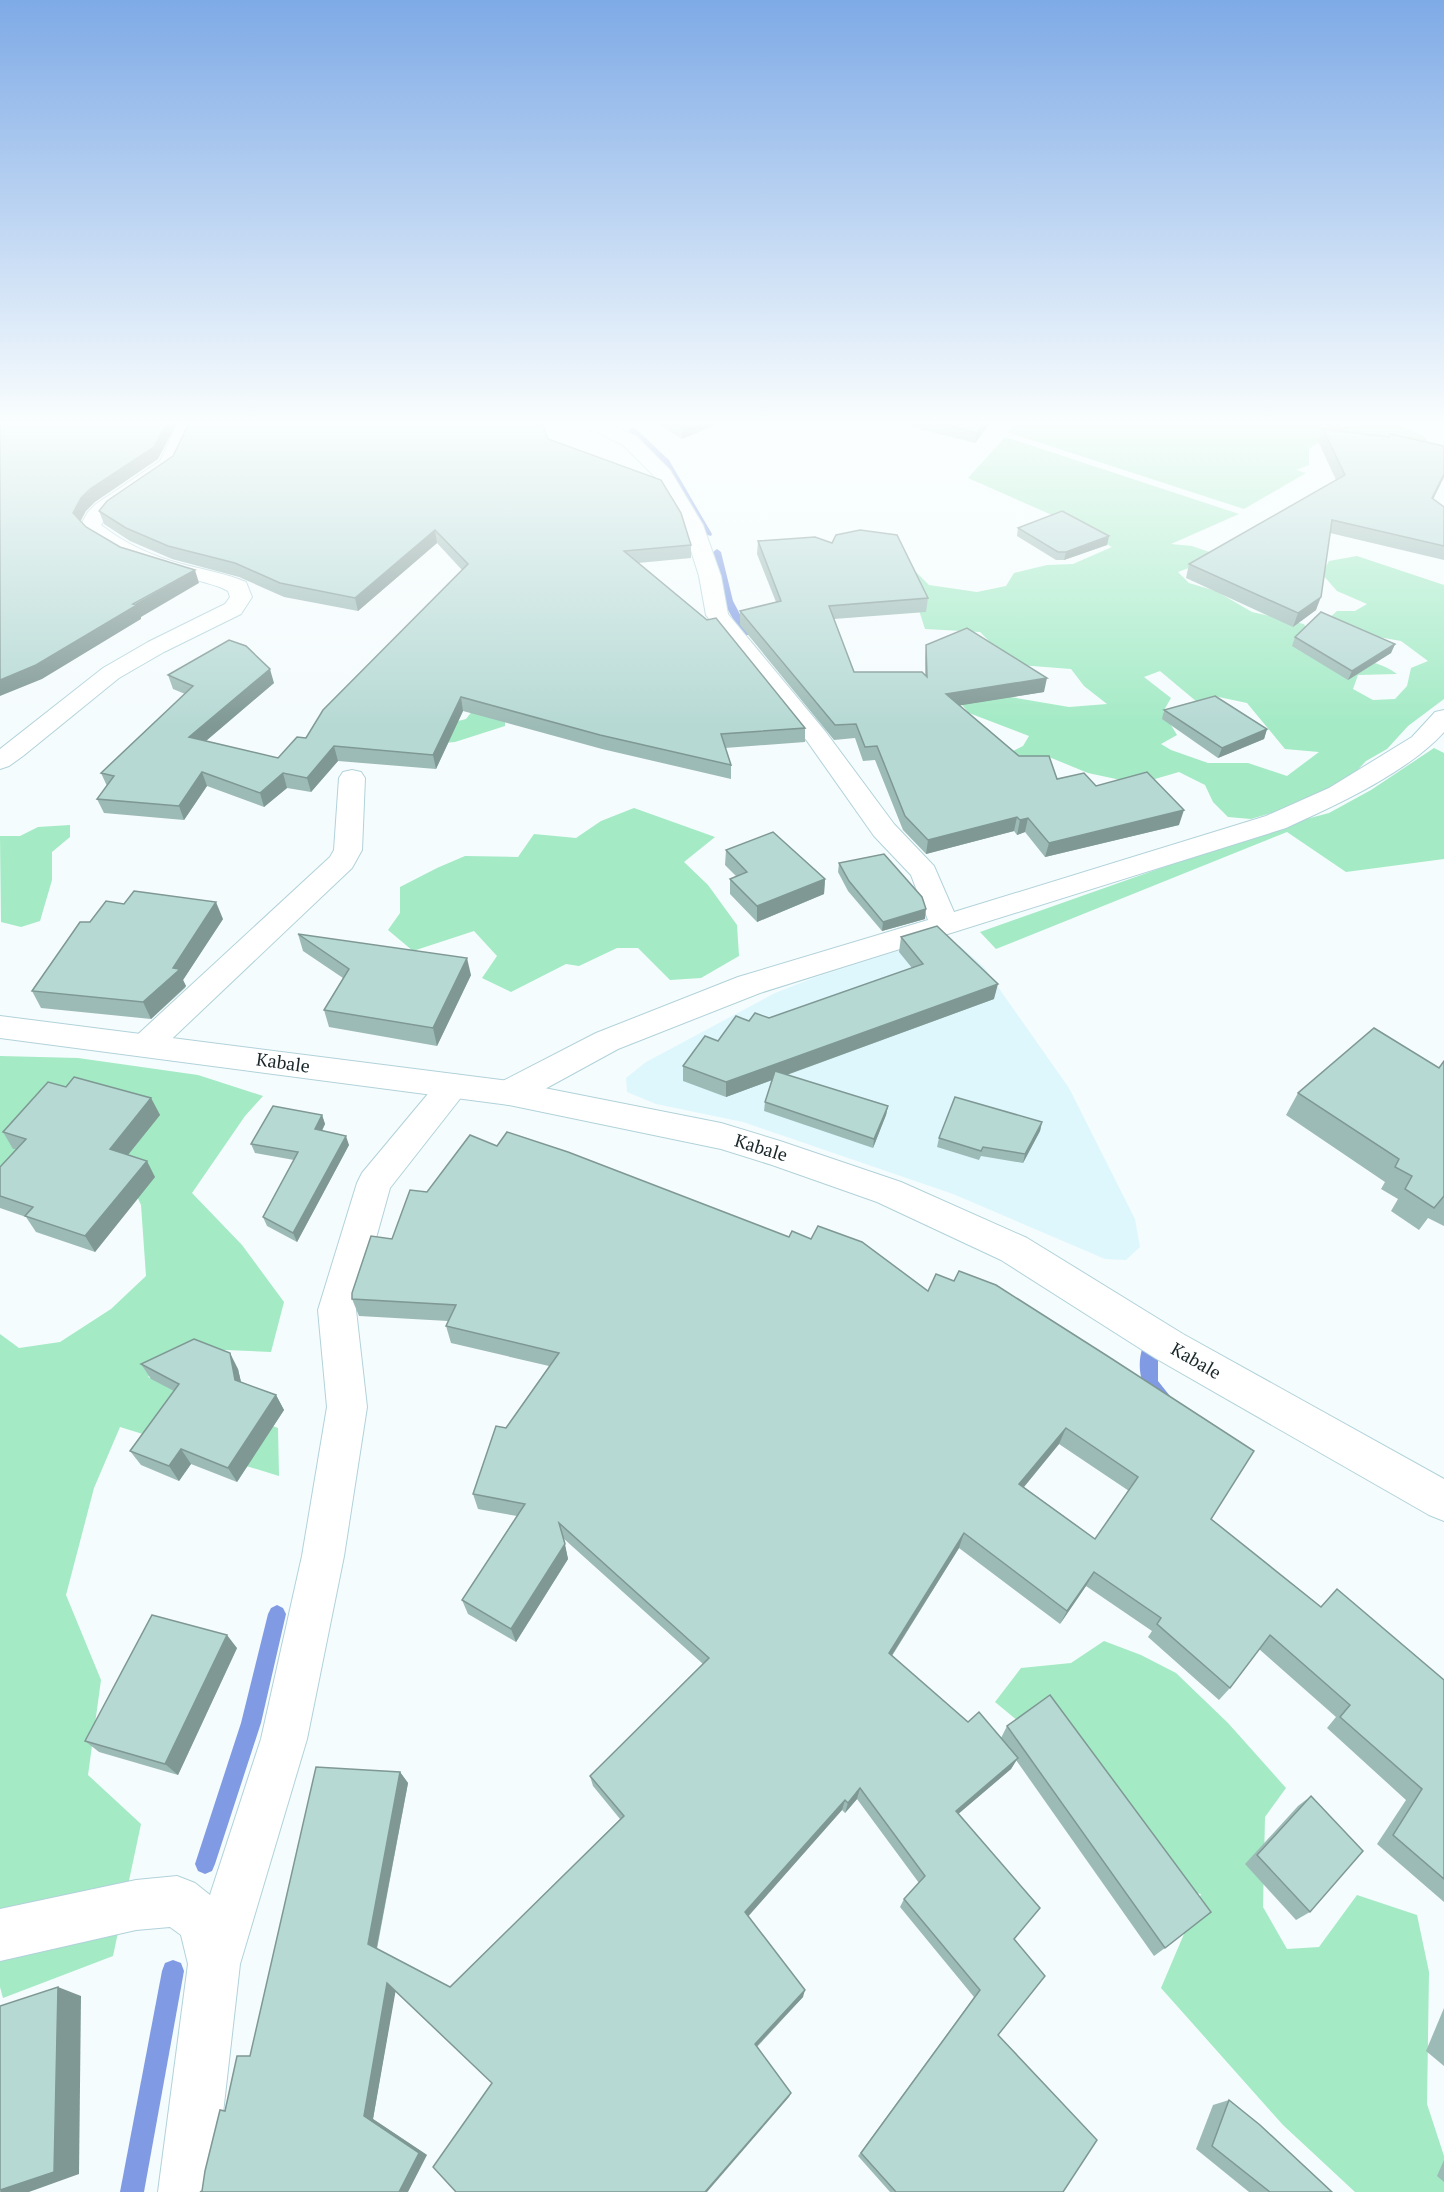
<svg xmlns="http://www.w3.org/2000/svg" width="1444" height="2192" viewBox="0 0 1444 2192" font-family="'PT Serif',serif">
<style>
.built{fill:#def7fd}
.green{fill:#a3eac5;fill-rule:evenodd}
.lines{fill:none;stroke-linecap:round;stroke-linejoin:round}
.stream{fill:#809be3;fill-rule:evenodd}
.minor-casing{stroke:#b1d2da;stroke-width:2}
.tertiary-casing{stroke:#b1d2da;stroke-width:2}
.minor{fill:#fff;fill-rule:evenodd}
.tertiary{fill:#fff;fill-rule:evenodd}
.wall{fill:#9dbbb6;fill-rule:evenodd}
.shaded-wall{fill:#7f9894}
.building{fill:#b6d9d4;stroke:#7f9894;stroke-width:1.5;fill-rule:evenodd}
.labels{text-anchor:middle;stroke-width:4.5;stroke-linejoin:round;paint-order:stroke}
.street-label{font-size:18px;fill:#1a272a;stroke:#fff}
</style>
<rect width="100%" height="100%" fill="#f5fcfd"/>
<polygon class="built" points="941,941 960,946 984,967 1069,1088 1135,1219 1140,1247 1126,1260 1105,1259 953,1194 743,1122 656,1104 627,1092 626,1078 646,1062 775,993 813,978 926,942"/>
<g class="green">
<polygon points="1018,421 1391,421 1424,436 1431,447 1329,435 1309,449 1309,465 1296,470 1306,473 1244,509 1007,432"/>
<path d="M1005,437L1239,514L1171,544L1192,546L1221,556L1178,572L1189,583L1216,591L1252,612L1304,624C1307,629 1309,637 1314,640C1338,658 1373,656 1397,674L1358,675L1353,689L1373,700L1395,699L1407,686L1411,668L1428,661L1401,641L1367,635L1327,620L1337,611H1355L1367,604L1337,591L1322,574L1329,561L1357,556L1444,585V699L1408,726L1387,749L1366,761L1349,779L1302,804L1251,819L1228,817L1213,802L1205,785L1179,772L1148,781L1130,782L1088,773L1049,757L1028,759L1005,755L1023,746L1029,736L969,713L956,698L993,694L1069,707L1107,704L1084,686L1071,669L1005,664L997,649L980,632L925,629L902,558L929,585L977,592L1006,586L1014,573L1047,565L1073,564L1112,547L1061,519L968,478ZM1160,671L1197,702L1214,696L1247,703L1285,749L1319,752L1287,776L1248,763H1208L1171,750L1161,744L1177,735L1163,712L1171,698L1144,677Z"/>
<polygon points="476,706 505,709 505,726 455,742 420,745 434,727 466,719"/>
<polygon points="1434,748 1444,753 1444,859 1346,872 1287,832 996,949 980,932 1280,826 1329,813 1371,790"/>
<polygon points="634,808 715,837 684,862 708,885 737,925 739,956 701,978 670,980 638,948 617,948 579,966 566,964 511,992 482,978 497,956 474,931 413,951 388,930 400,913 400,887 437,868 465,856 518,857 534,834 576,838 601,821"/>
<polygon points="70,825 70,837 52,852 52,880 40,921 21,927 1,922 0,836 20,836 38,827"/>
<polygon points="0,1056 78,1058 198,1075 263,1096 245,1116 192,1193 242,1245 284,1302 271,1352 177,1348 148,1377 278,1428 279,1476 120,1427 94,1488 66,1595 101,1680 88,1775 141,1824 113,1956 3,1998 0,1987 0,1334 19,1348 60,1342 111,1309 146,1276 141,1205 119,1157 0,1179"/>
<polygon points="1104,1641 1141,1655 1176,1673 1228,1723 1286,1788 1265,1817 1263,1907 1287,1949 1319,1947 1357,1895 1417,1915 1429,1972 1427,2104 1444,2156 1444,2192 1355,2192 1283,2125 1161,1988 1201,1894 1151,1885 1041,1740 995,1702 1021,1668 1071,1663"/>
</g>
<g class="lines">
<g class="stream">
<polygon points="629,428 635,428 669,460 712,534 711,536 704,534 663,463 629,432"/>
<polygon points="717,549 721,552 733,601 750,633 748,635 742,635 723,601 713,552"/>
<path d="M1150,1342L1156,1344L1158,1349V1381L1170,1396L1168,1401L1162,1403C1140,1395 1135,1364 1144,1344Z"/>
<polygon points="277,1605 283,1608 286,1614 261,1723 215,1864 212,1871 205,1874 198,1871 195,1864 241,1723 268,1614 271,1608"/>
<polygon points="173,1960 181,1963 184,1971 144,2192 120,2192 162,1971 165,1963"/>
</g>
<g class="minor-casing">
<g id="minor">
<path d="M179,421H197L175,468L110,512L101,525C124,543 154,557 182,564C204,570 225,573 246,582L252,597L241,614L164,652L119,678L23,756L9,766L0,769V749L103,668L148,642L225,604L230,597L228,591L222,588C182,573 105,563 80,526L88,512L96,504L160,461Z"/>
<path d="M583,421H603L637,437L670,470L703,525L721,576L728,614L825,731L894,824L934,866L954,912L1266,816L1329,788L1412,737L1435,712L1444,710V732C1407,773 1336,805 1286,828L760,993L618,1049L521,1102L509,1105L497,1102L493,1093L497,1084L596,1033L738,977L928,920L911,875L874,836L807,741L706,615L699,576L683,525L655,477L623,445L584,426Z"/>
<polygon points="352,770 361,772 365,778 362,850 352,868 157,1053 146,1057 135,1053 130,1045 135,1037 330,857 334,850 339,778 343,772"/>
<polygon points="454,1074 466,1077 470,1086 390,1188 356,1310 367,1407 344,1556 307,1739 240,1964 214,2192 158,2192 188,1964 181,1935 170,1927 136,1930 0,1961 0,1909 136,1880 177,1876 195,1883 210,1895 261,1739 302,1556 327,1407 318,1310 357,1183 362,1173 442,1077"/>
</g>
</g>
<g class="tertiary-casing">
<polygon id="tertiary" points="0,1016 509,1081 721,1123 780,1141 901,1182 1027,1238 1183,1334 1444,1479 1444,1521 1429,1515 1155,1358 1001,1260 877,1202 772,1165 721,1149 509,1105 0,1038"/>
</g>
<use href="#minor" class="minor"/>
<use href="#tertiary" class="tertiary"/>
</g>
<g class="wall">
<polygon points="653,421 725,421 682,439"/>
<polygon points="912,421 992,421 975,443 912,427"/>
<polygon points="1323,429 1444,446 1444,477 1433,499 1444,507 1444,560 1330,533 1316,610 1293,627 1186,578 1189,564 1336,480 1318,441"/>
<polygon points="548,439 691,545 691,558 638,563 805,728 805,742 725,748 731,765 731,779 602,749 463,711 436,769 338,761 311,792 287,788 264,807 207,786 184,820 104,813 97,799 107,786 101,773 185,694 173,689 168,675 274,683 206,741 278,758 306,738 462,570 437,543 358,611 284,597 239,577 172,559 130,541 104,524 99,511 173,456"/>
<polygon points="1018,528 1109,536 1107,545 1064,560 1056,560 1017,536"/>
<polygon points="758,541 928,598 926,612 834,619 854,672 925,675 925,658 926,645 1044,692 960,705 1019,756 1057,779 1096,786 1179,825 1045,857 1025,832 1017,835 1014,831 926,854 903,830 875,760 863,761 855,738 834,740 740,625 740,611 776,602 757,554"/>
<polygon points="1295,637 1395,644 1391,653 1348,680 1292,646"/>
<polygon points="1164,710 1267,729 1264,739 1218,758 1162,719"/>
<polygon points="726,850 825,879 824,894 757,922 730,894 730,879 736,876 725,865"/>
<polygon points="839,863 925,919 882,931 848,891 838,872"/>
<polygon points="124,904 223,919 183,980 186,986 185,988 151,1019 41,1008 32,991 90,922"/>
<polygon points="298,934 471,975 437,1046 329,1027 324,1010 343,978 303,951"/>
<polygon points="901,937 994,999 787,1075 888,1106 886,1115 873,1148 764,1111 765,1102 772,1080 726,1097 683,1081 683,1066 718,1041 749,1021 769,1018 912,968 899,952"/>
<polygon points="1444,1061 1444,1226 1428,1218 1419,1230 1391,1211 1398,1199 1381,1189 1385,1182 1286,1115 1298,1093 1439,1068"/>
<polygon points="66,1087 151,1098 160,1115 128,1155 155,1177 95,1252 36,1232 26,1217 0,1208 0,1167 16,1149 13,1149 3,1132"/>
<polygon points="322,1115 325,1124 322,1131 349,1145 297,1242 267,1226 263,1217 294,1160 255,1153 251,1144"/>
<polygon points="1042,1122 1040,1131 1023,1163 981,1156 979,1160 937,1147 939,1138"/>
<path d="M497,1146L789,1237L1211,1519L1321,1607L1337,1589L1444,1680V1902L1377,1844L1406,1800L1327,1728L1336,1717L1259,1649L1230,1688L1219,1700L1148,1637L1152,1631L1086,1586L1060,1624L959,1548L892,1656L968,1722L1001,1738L1007,1726L1165,1948L1154,1956L1016,1760L1011,1769L958,1814L1014,1939L998,2035L1063,2192H890L858,2156L974,1997L900,1907L904,1899L919,1883L857,1799L845,1813L842,1810L748,1916L803,1997L757,2047L789,2097L492,2083L395,1991L373,2119L427,2155L202,2191L225,2111L250,2056L400,1772L408,1783L377,1949L450,1987L620,1819L593,1786L590,1776L703,1664L563,1538L568,1559L516,1642L468,1614L462,1600L517,1516L478,1509L473,1494L506,1428L549,1366L451,1343L446,1326L448,1321L359,1316L352,1299L392,1239L427,1192ZM1059,1444L1129,1491L1095,1539L1024,1487Z"/>
<polygon points="141,1364 238,1369 241,1382 276,1395 284,1410 237,1482 191,1464 179,1481 141,1465 130,1451 174,1391 151,1379"/>
<polygon points="237,1648 178,1775 99,1752 85,1741"/>
<polygon points="1311,1796 1310,1912 1296,1920 1245,1864 1298,1806"/>
<polygon points="1444,2008 1444,2066 1426,2051"/>
<polygon points="1229,2100 1332,2192 1249,2192 1196,2149 1213,2105"/>
<polygon points="1444,2160 1444,2182 1437,2176"/>
</g>
<g class="shaded-wall">
<polygon points="168,421 178,421 158,459 95,502 86,511 78,526 73,513 81,498"/>
<polygon points="694,421 725,421 682,439 682,426"/>
<polygon points="985,421 992,421 975,443 977,433"/>
<polygon points="1444,474 1444,477 1427,512 1432,498"/>
<polygon points="435,530 437,543 358,611 355,598"/>
<polygon points="1109,536 1107,545 1064,560 1066,552"/>
<polygon points="195,570 199,583 141,617 141,619 42,679 0,696 0,680"/>
<polygon points="1321,597 1316,610 1293,627 1298,613"/>
<polygon points="1395,644 1391,653 1348,680 1352,671"/>
<polygon points="270,669 274,683 194,751 189,737"/>
<polygon points="1047,678 1044,692 944,708 946,694"/>
<polygon points="461,697 463,711 436,769 433,755"/>
<polygon points="1267,729 1264,739 1218,758 1222,748"/>
<polygon points="334,746 338,761 311,792 307,778"/>
<polygon points="202,772 207,786 184,820 179,806"/>
<polygon points="283,773 287,788 264,807 260,793"/>
<polygon points="1184,810 1179,825 1045,857 1049,843"/>
<polygon points="1017,817 1014,831 926,854 928,840"/>
<polygon points="1028,818 1025,832 1017,835 1020,820"/>
<polygon points="825,879 824,894 757,922 757,906"/>
<polygon points="216,902 223,919 183,980 186,986 151,1019 143,1002 173,968"/>
<polygon points="926,909 925,919 882,931 883,922"/>
<polygon points="467,958 471,975 437,1046 433,1028"/>
<polygon points="998,984 994,999 726,1097 726,1082"/>
<polygon points="151,1098 160,1115 119,1166 110,1149"/>
<polygon points="888,1106 886,1115 873,1148 874,1139"/>
<polygon points="322,1115 325,1124 318,1138 315,1129"/>
<polygon points="1042,1122 1040,1131 1023,1163 1025,1154"/>
<polygon points="346,1136 349,1145 297,1242 293,1233"/>
<polygon points="147,1161 155,1177 95,1252 85,1236"/>
<polygon points="230,1353 238,1369 244,1395 235,1380"/>
<polygon points="276,1395 284,1410 237,1482 228,1468"/>
<polygon points="1066,1428 1059,1444 1014,1499 1019,1484"/>
<polygon points="181,1449 191,1464 179,1481 169,1466"/>
<polygon points="964,1533 959,1548 885,1666 889,1653"/>
<polygon points="565,1544 568,1559 516,1642 511,1629"/>
<polygon points="1094,1572 1086,1586 1060,1624 1067,1611"/>
<polygon points="227,1635 237,1648 178,1775 165,1764"/>
<polygon points="1018,1758 1011,1769 950,1821 956,1811"/>
<polygon points="400,1772 408,1783 376,1951 368,1944"/>
<polygon points="860,1788 857,1799 845,1813 848,1803"/>
<polygon points="845,1800 842,1810 745,1920 745,1912"/>
<polygon points="387,1983 396,1989 373,2119 427,2155 408,2192 399,2192 364,2116"/>
<polygon points="58,1987 81,1996 79,2174 29,2192 0,2192"/>
<polygon points="805,1990 803,1997 754,2049 755,2044"/>
<polygon points="791,2093 789,2097 707,2192 705,2192"/>
</g>
<g class="building">
<polygon points="0,421 168,421 154,447 90,489 81,498 73,513 86,527 120,547 195,570 133,604 137,605 36,665 0,680"/>
<polygon points="190,421 541,421 548,439 661,480 681,513 691,545 624,551 707,620 716,618 805,728 721,734 731,765 600,735 461,697 433,755 334,746 307,778 283,773 260,793 202,772 179,806 97,799 114,776 101,773 193,686 168,675 229,640 246,646 270,669 189,737 278,758 297,737 306,738 323,710 468,564 435,530 355,598 280,583 235,563 168,546 126,528 99,511 107,501 173,456"/>
<polygon points="673,421 694,421 682,426"/>
<polygon points="930,421 985,421 977,433"/>
<polygon points="1323,429 1389,437 1390,434 1444,446 1444,474 1432,498 1444,507 1444,546 1332,520 1321,597 1298,613 1189,564 1345,475"/>
<polygon points="1062,511 1109,536 1066,552 1058,552 1018,528"/>
<polygon points="860,530 897,535 928,598 829,606 854,672 922,672 927,677 926,645 967,628 1047,678 946,694 1019,756 1049,756 1057,779 1084,773 1096,786 1147,772 1184,810 1049,843 1028,818 1020,820 1017,817 928,840 905,816 877,746 865,747 856,724 835,725 740,611 781,601 758,541 815,537 832,543 836,535"/>
<polygon points="1321,612 1395,644 1352,671 1295,637"/>
<polygon points="1215,696 1267,729 1222,748 1164,710"/>
<polygon points="773,832 825,879 757,906 730,879 747,872 726,850"/>
<polygon points="884,854 922,897 926,909 883,922 849,881 839,863"/>
<polygon points="134,891 216,902 173,968 179,969 178,971 143,1002 32,991 80,922 90,922 106,901 124,904"/>
<polygon points="937,926 998,984 726,1082 683,1066 705,1036 718,1041 736,1016 749,1021 755,1013 769,1018 923,964 901,937"/>
<polygon points="298,934 467,958 433,1028 324,1010 349,969"/>
<polygon points="1374,1028 1439,1068 1444,1061 1444,1196 1434,1208 1405,1189 1412,1176 1395,1167 1399,1159 1298,1093"/>
<polygon points="775,1071 888,1106 874,1139 765,1102"/>
<polygon points="74,1077 151,1098 110,1149 147,1161 85,1236 25,1216 33,1207 0,1196 0,1167 26,1139 3,1132 48,1082 66,1087"/>
<polygon points="955,1097 1042,1122 1025,1154 983,1147 981,1151 939,1138"/>
<polygon points="273,1106 322,1115 315,1129 346,1136 293,1233 263,1217 298,1152 251,1144"/>
<path d="M507,1132L568,1152L789,1237L792,1231L811,1239L818,1226L862,1242L928,1291L936,1274L954,1281L959,1271L996,1285L1109,1357L1254,1451L1211,1519L1321,1607L1337,1589L1444,1680V1879L1393,1835L1422,1789L1340,1717L1350,1705L1270,1635L1230,1688L1157,1624L1161,1618L1094,1572L1067,1611L964,1533L889,1653L968,1722L979,1712L1018,1758L956,1811L1040,1908L1014,1939L1045,1976L998,2035L1097,2140L1063,2192H896L861,2153L980,1990L904,1899L925,1876L860,1788L848,1803L845,1800L745,1912L805,1990L755,2044L791,2093L705,2192H456L433,2167L492,2083L387,1983L364,2116L419,2153L399,2192H200L202,2191L205,2171L220,2110L225,2111L237,2056H250L316,1767L400,1772L368,1944L450,1987L624,1816L590,1776L709,1658L559,1523L565,1544L511,1629L462,1600L525,1504L473,1494L496,1426L506,1428L559,1353L446,1326L456,1305L352,1299V1293L371,1236L392,1239L410,1190L427,1192L470,1135L497,1146ZM1066,1428L1138,1477L1095,1539L1019,1484Z"/>
<polygon points="194,1339 230,1353 235,1380 276,1395 228,1468 181,1449 169,1466 130,1451 179,1384 141,1364"/>
<polygon points="152,1615 227,1635 165,1764 85,1741"/>
<polygon points="1050,1695 1211,1912 1165,1948 1007,1726"/>
<polygon points="1311,1796 1363,1851 1310,1912 1257,1855"/>
<polygon points="58,1987 54,2172 0,2190 0,2006"/>
<polygon points="1229,2100 1260,2125 1332,2192 1270,2192 1212,2146"/>
</g>
<linearGradient id="sky" x2="0" y2="1"><stop stop-color="#7eaae6"/><stop offset="0.58" stop-color="#fafefe"/><stop offset="1" stop-color="#fafefe" stop-opacity="0"/></linearGradient>
<rect width="1444" height="728" fill="url(#sky)"/>
<g class="labels">
<g class="street-label">
<text transform="translate(283 1063) rotate(8)" y="6">Kabale</text>
<text transform="translate(761 1148) rotate(17)" y="6">Kabale</text>
<text transform="translate(1196 1361) rotate(30)" y="6">Kabale</text>
</g>
</g>
</svg>
